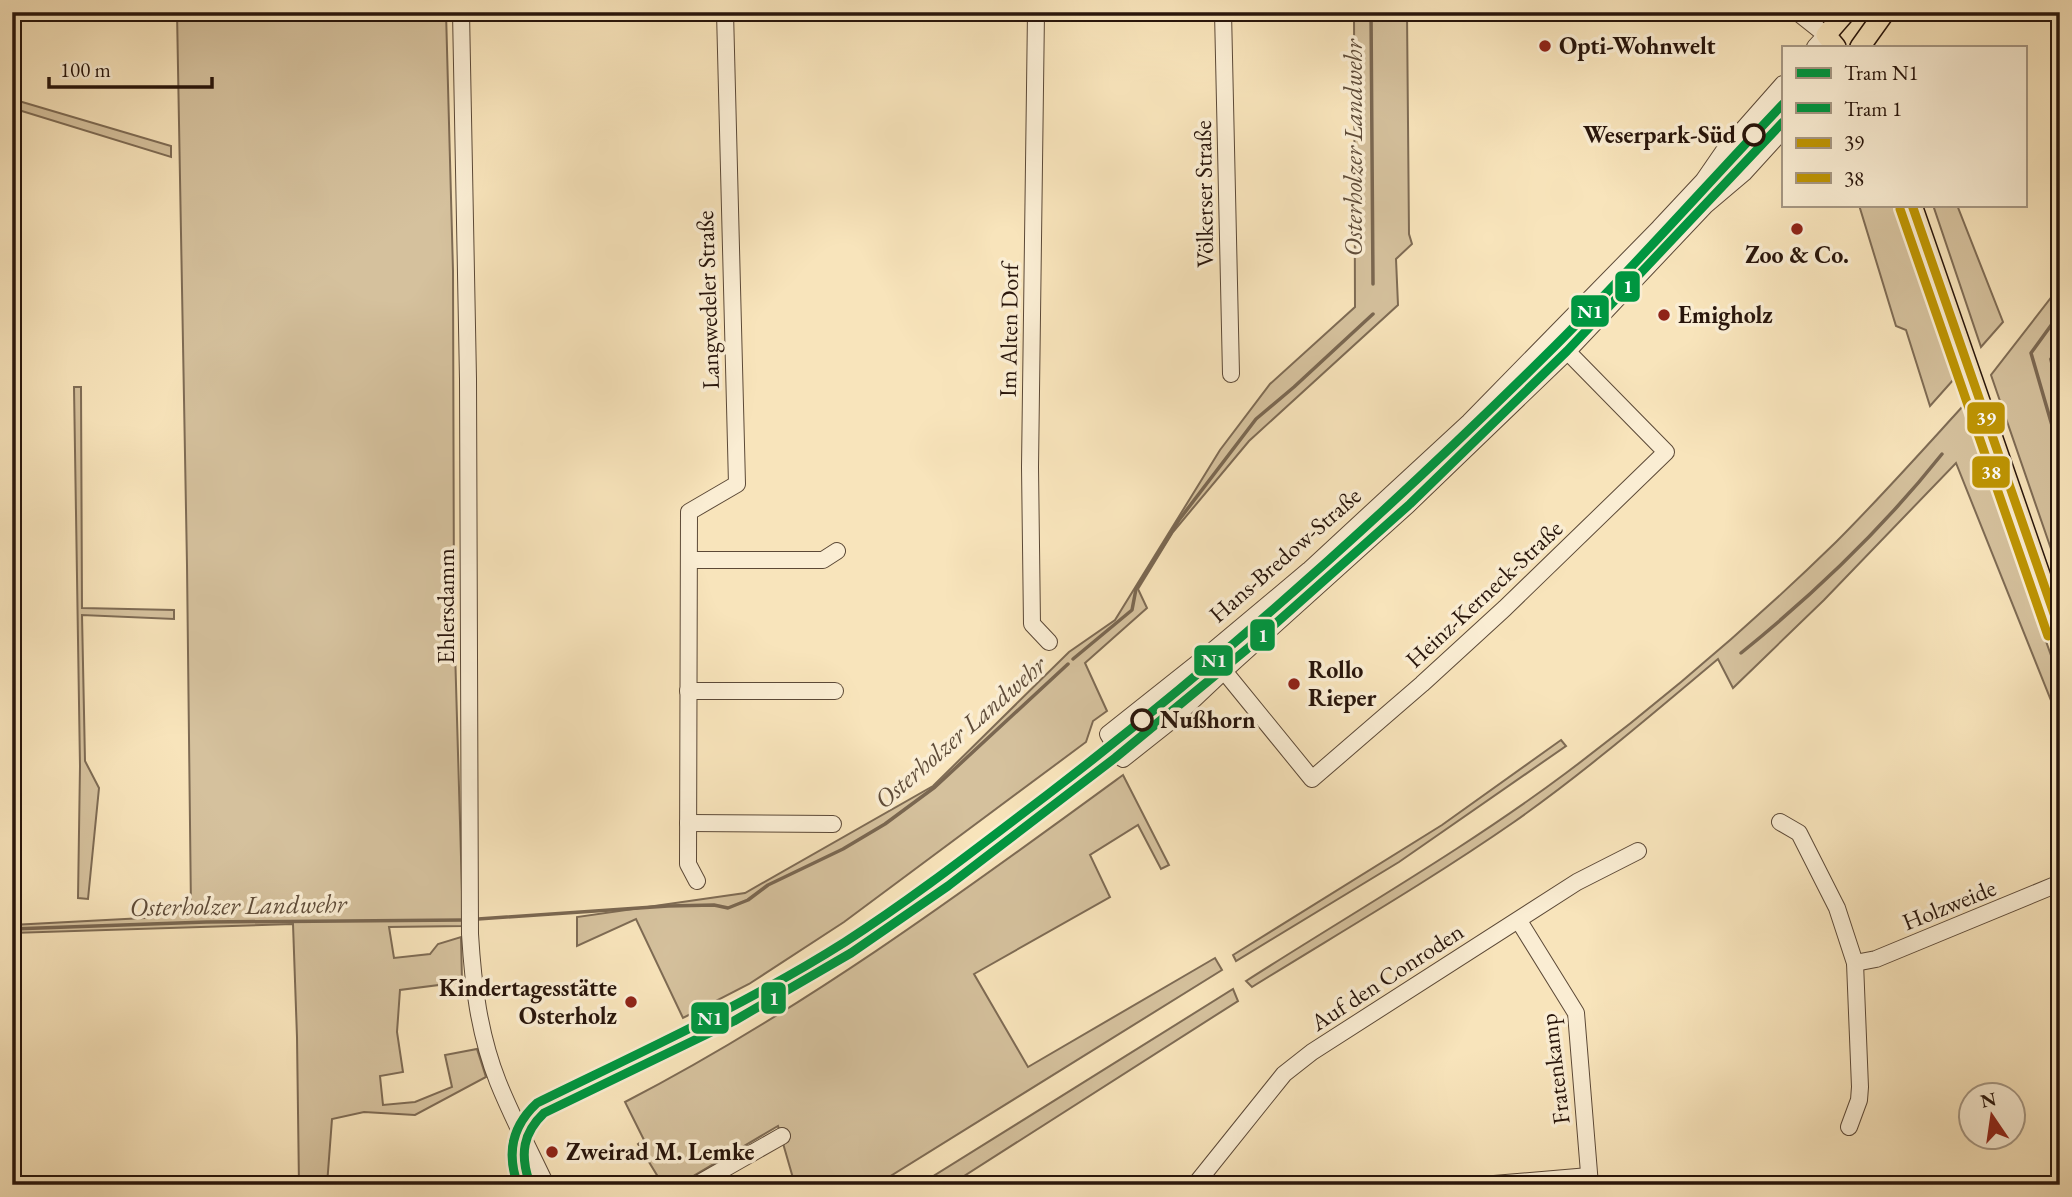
<svg xmlns="http://www.w3.org/2000/svg" width="2072" height="1197" viewBox="0 0 2072 1197" font-family="'EB Garamond',serif">
<style>
.green{fill:#d5c19d;stroke:#7e6b54;stroke-width:2}
.lines{fill:none;stroke-linecap:round;stroke-linejoin:round}
.stream{stroke:#7a6751;stroke-width:3.5}
.minor-casing{stroke:#5c4937;stroke-width:18}
.major-casing{stroke:#28150b;stroke-width:22}
.minor{stroke:#faedd3;stroke-width:16}
.major{stroke:#f8e4bb;stroke-width:19}
.bus-1-casing{stroke:#faedd3;stroke-width:14}
.bus-2-casing{stroke:#faedd3;stroke-width:14}
.bus-1{stroke:#be9503;stroke-width:9}
.bus-2{stroke:#be9503;stroke-width:9}
.tram-1-casing{stroke:#faedd3;stroke-width:14}
.tram-2-casing{stroke:#faedd3;stroke-width:14}
.tram-1{stroke:#009640;stroke-width:9}
.tram-2{stroke:#009640;stroke-width:9}
.poi-dot{fill:#8f2418;stroke:#faedd3;stroke-width:2.5}
.stop-dot{fill:#faedd3;stroke:#28150b;stroke-width:3.5}
.labels{text-anchor:middle;stroke-width:7;stroke-linejoin:round;paint-order:stroke}
.poi-label{font-size:24px;font-weight:bold;fill:#28150b;stroke:#faedd3;text-anchor:start}
.stop-label{font-size:24px;font-weight:bold;fill:#28150b;stroke:#faedd3;text-anchor:end}
.street-label{font-size:24px;fill:#28150b;stroke:#faedd3}
.water-label{font-size:26px;font-style:italic;fill:#5f4c39;stroke:#faedd3}
.line-badge{stroke:#faedd3;stroke-width:2.5}
.badge-label{font-size:19px;text-anchor:middle;font-weight:bold;fill:#fff}
</style>
<rect width="100%" height="100%" fill="#f8e4bb"/>
<filter id="stains"><feTurbulence type="fractalNoise" baseFrequency=".00286" numOctaves="4"/><feColorMatrix values="0 0 0 0 .2 0 0 0 0 .09 0 0 0 0 .02 0 0 0 .5 -.17"/></filter>
<radialGradient id="worn" r=".72"><stop offset=".6" stop-color="#630" stop-opacity="0"/><stop offset="1" stop-color="#630" stop-opacity=".3"/></radialGradient>
<g class="green">
<polygon points="177,12 446,12 453,271 454,615 463,926 389,927 394,958 430,954 438,944 461,937 462,982 400,990 397,1032 403,1072 380,1076 383,1105 415,1102 452,1087 445,1055 477,1049 486,1077 415,1115 364,1112 332,1119 327,1185 299,1185 297,1037 293,924 12,933 12,925 144,918 191,910 187,565"/>
<polygon points="1354,12 1407,12 1409,234 1412,244 1396,259 1398,305 1249,441 1173,532 1138,589 1147,608 1085,663 1107,711 1093,721 1086,742 844,922 749,984 683,1018 636,919 577,946 577,917 745,893 933,786 1069,652 1115,620 1220,450 1270,384 1355,307"/>
<polygon points="12,99 171,146 171,157 12,108"/>
<polygon points="1859,205 1895,205 1954,379 1930,406 1906,330 1896,326"/>
<polygon points="1933,205 1957,205 2003,322 1981,347"/>
<polygon points="2060,286 2060,346 2050,359 2060,399 2060,575 1991,375"/>
<polygon points="74,387 81,387 82,608 174,610 174,619 82,615 85,761 99,788 88,899 78,898 80,766"/>
<path d="M1963,406L2060,681V723L1956,463L1824,600L1733,688L1718,659C1651,715 1585,772 1514,822C1429,881 1339,933 1252,987L1246,981C1352,913 1466,848 1566,773C1661,702 1751,625 1836,542C1880,498 1921,452 1963,406Z"/>
<polygon points="1561,740 1566,746 1399,862 1236,961 1233,955 1442,825"/>
<path d="M1123,775L1169,865L1161,869L1138,825L1090,855L1110,897L974,974L1028,1067L1215,958L1222,970L876,1185H795L778,1126L678,1185H663L638,1144L644,1140L625,1102C801,1011 963,892 1123,775Z"/>
<polygon points="1233,989 1238,1001 950,1185 919,1185"/>
</g>
<g class="lines">
<g class="stream">
<polyline points="1371,12 1373,284"/>
<polyline points="2060,313 2031,353 2060,453"/>
<path d="M1741,653C1814,594 1884,527 1942,454"/>
<polyline points="1073,659 1132,610 1136,589 1179,520 1256,419 1294,387 1373,314"/>
<polyline points="478,919 668,906 714,905 728,908 748,900 768,885 843,849 885,824 935,787 1068,664"/>
<polyline points="12,929 206,922 464,920"/>
</g>
<g class="minor-casing">
<g id="minor">
<path d="M461,12L468,379L470,934C473,984 479,1034 498,1082C512,1117 530,1151 546,1185"/>
<polyline points="1036,12 1030,467 1032,624 1049,642"/>
<polyline points="1223,12 1231,374"/>
<polyline points="1797,12 1826,35 1815,47"/>
<polyline points="1783,84 1723,152 1703,181 1659,228 1469,422 1309,570 1210,653 1108,734 1123,759 1171,721 1224,671 1408,505 1567,352 1705,206 1744,173 1783,130"/>
<polyline points="689,560 823,560 837,551"/>
<polyline points="1224,671 1312,779 1422,684 1505,608 1666,452 1561,345"/>
<polyline points="688,691 835,691"/>
<polyline points="1780,822 1799,833 1837,908 1855,963 1860,1087 1859,1100 1849,1127"/>
<polyline points="688,823 833,824"/>
<polyline points="697,881 688,864 689,512 737,484 725,12"/>
<polyline points="1519,921 1576,1013 1590,1185"/>
<polyline points="1855,963 1876,959 2060,883"/>
<polyline points="696,1185 782,1136"/>
<polyline points="1195,1185 1284,1074 1312,1052 1577,882 1638,851"/>
<polyline points="1482,1185 1589,1176"/>
</g>
</g>
<g class="major-casing">
<g id="major">
<polyline points="1836,47 1826,35 1846,12"/>
<polyline points="1860,47 1885,12"/>
<polyline points="1912,205 2060,632"/>
</g>
</g>
<use href="#minor" class="minor"/>
<use href="#major" class="major"/>
<g class="bus-1-casing">
<polyline id="bus-1" points="1912,205 2060,631"/>
</g>
<g class="bus-2-casing">
<polyline id="bus-2" points="1900,209 2048,636"/>
</g>
<use href="#bus-1" class="bus-1"/>
<use href="#bus-2" class="bus-2"/>
<g class="tram-1-casing">
<path id="tram-1" d="M518,1185C506,1153 512,1126 537,1103C641,1052 747,1004 845,942C915,897 981,845 1047,795C1227,657 1395,505 1556,345C1634,267 1707,184 1783,104"/>
</g>
<g class="tram-2-casing">
<path id="tram-2" d="M529,1181C520,1154 523,1133 544,1113L734,1021L851,953L948,886L1115,758L1247,649L1410,504L1567,351L1783,122"/>
</g>
<use href="#tram-1" class="tram-1"/>
<use href="#tram-2" class="tram-2"/>
</g>
<g class="poi-dot">
<circle cx="1545" cy="46" r="7"/>
<circle cx="1797" cy="229" r="7"/>
<circle cx="1664" cy="315" r="7"/>
<circle cx="1294" cy="684" r="7"/>
<circle cx="631" cy="1002" r="7"/>
<circle cx="552" cy="1152" r="7"/>
</g>
<g class="stop-dot">
<circle cx="1754" cy="135" r="10"/>
<circle cx="1142" cy="720" r="10"/>
</g>
<g class="labels">
<g class="poi-label">
<text x="1559" y="54">Opti-Wohnwelt</text>
<text x="1797" y="263" text-anchor="middle">Zoo &amp; Co.</text>
<text x="1678" y="323">Emigholz</text>
<text x="1308" y="678">Rollo<tspan x="1308" dy="28">Rieper</tspan></text>
<text x="617" y="996" text-anchor="end">Kindertagesstätte<tspan x="617" dy="28">Osterholz</tspan></text>
<text x="566" y="1160">Zweirad M. Lemke</text>
</g>
<g class="stop-label">
<text x="1736" y="143">Weserpark-Süd</text>
<text x="1160" y="728" text-anchor="start">Nußhorn</text>
</g>
<g class="street-label">
<text transform="translate(1204 194) rotate(-91)" y="8">Völkerser Straße</text>
<text transform="translate(708 300) rotate(-92)" y="8">Langwedeler Straße</text>
<text transform="translate(1009 330) rotate(-89)" y="8">Im Alten Dorf</text>
<text transform="translate(1285 555) rotate(-41)" y="8">Hans-Bredow-Straße</text>
<text transform="translate(1484 594) rotate(-43)" y="8">Heinz-Kerneck-Straße</text>
<text transform="translate(446 606) rotate(-90)" y="8">Ehlersdamm</text>
<text transform="translate(1949 905) rotate(-22)" y="8">Holzweide</text>
<text transform="translate(1387 977) rotate(-33)" y="8">Auf den Conroden</text>
<text transform="translate(1555 1069) rotate(-97)" y="8">Fratenkamp</text>
</g>
<g class="water-label">
<text transform="translate(1353 148) rotate(-90)" y="9">Osterholzer Landwehr</text>
<text transform="translate(960 732) rotate(-41)" y="9">Osterholzer Landwehr</text>
<text transform="translate(238 905) rotate(-1)" y="9">Osterholzer Landwehr</text>
</g>
</g>
<g class="line-badge">
<rect x="1614" y="270" width="27" height="33" rx="7" fill="#009640"/>
<rect x="1570" y="294" width="40" height="34" rx="7" fill="#009640"/>
<rect x="1966" y="401" width="40" height="34" rx="7" fill="#be9503"/>
<rect x="1971" y="455" width="40" height="34" rx="7" fill="#be9503"/>
<rect x="1249" y="618" width="27" height="34" rx="7" fill="#009640"/>
<rect x="1193" y="644" width="41" height="33" rx="7" fill="#009640"/>
<rect x="760" y="981" width="27" height="34" rx="7" fill="#009640"/>
<rect x="690" y="1001" width="40" height="34" rx="7" fill="#009640"/>
</g>
<g class="badge-label">
<text x="1628" y="293">1</text>
<text x="1590" y="318">N1</text>
<text x="1986" y="425">39</text>
<text x="1991" y="479">38</text>
<text x="1263" y="642">1</text>
<text x="1214" y="667">N1</text>
<text x="774" y="1005">1</text>
<text x="710" y="1025">N1</text>
</g>
<rect width="2072" height="1197" fill="none" stroke="#f8e4bb" stroke-width="42"/>
<rect x="14" y="14" width="2044" height="1169" fill="none" stroke="#28150b" stroke-width="3.5"/>
<rect x="21" y="21" width="2030" height="1155" fill="none" stroke="#28150b" stroke-width="2"/>
<rect x="1782" y="46" width="245" height="161" fill="#faedd3" stroke="#a69783" stroke-width="2"/>
<rect x="1796" y="68" width="35" height="10" fill="#009640" stroke="#a69783" stroke-width="2"/>
<text x="1844" y="80" font-size="21" fill="#28150b">Tram N1</text>
<rect x="1796" y="103" width="35" height="10" fill="#009640" stroke="#a69783" stroke-width="2"/>
<text x="1844" y="116" font-size="21" fill="#28150b">Tram 1</text>
<rect x="1796" y="138" width="35" height="10" fill="#be9503" stroke="#a69783" stroke-width="2"/>
<text x="1844" y="150" font-size="21" fill="#28150b">39</text>
<rect x="1796" y="173" width="35" height="10" fill="#be9503" stroke="#a69783" stroke-width="2"/>
<text x="1844" y="186" font-size="21" fill="#28150b">38</text>
<g transform="translate(1992 1116) rotate(347)"><circle r="33" fill="#faedd3" stroke="#a69783" stroke-width="2"/>
<path d="M0-5L12 26L0 18L-12 26Z" fill="#8f2418"/>
<text y="-10" font-size="19" font-weight="bold" text-anchor="middle" fill="#28150b">N</text>
</g>
<path d="M49 77v10h163v-10" fill="none" stroke="#28150b" stroke-width="3.5"/>
<text x="60" y="77" font-size="21" fill="#28150b" stroke="#faedd3" stroke-width="5" paint-order="stroke">100 m</text>
<rect width="100%" height="100%" filter="url(#stains)"/>
<rect width="100%" height="100%" fill="url(#worn)"/>
</svg>
